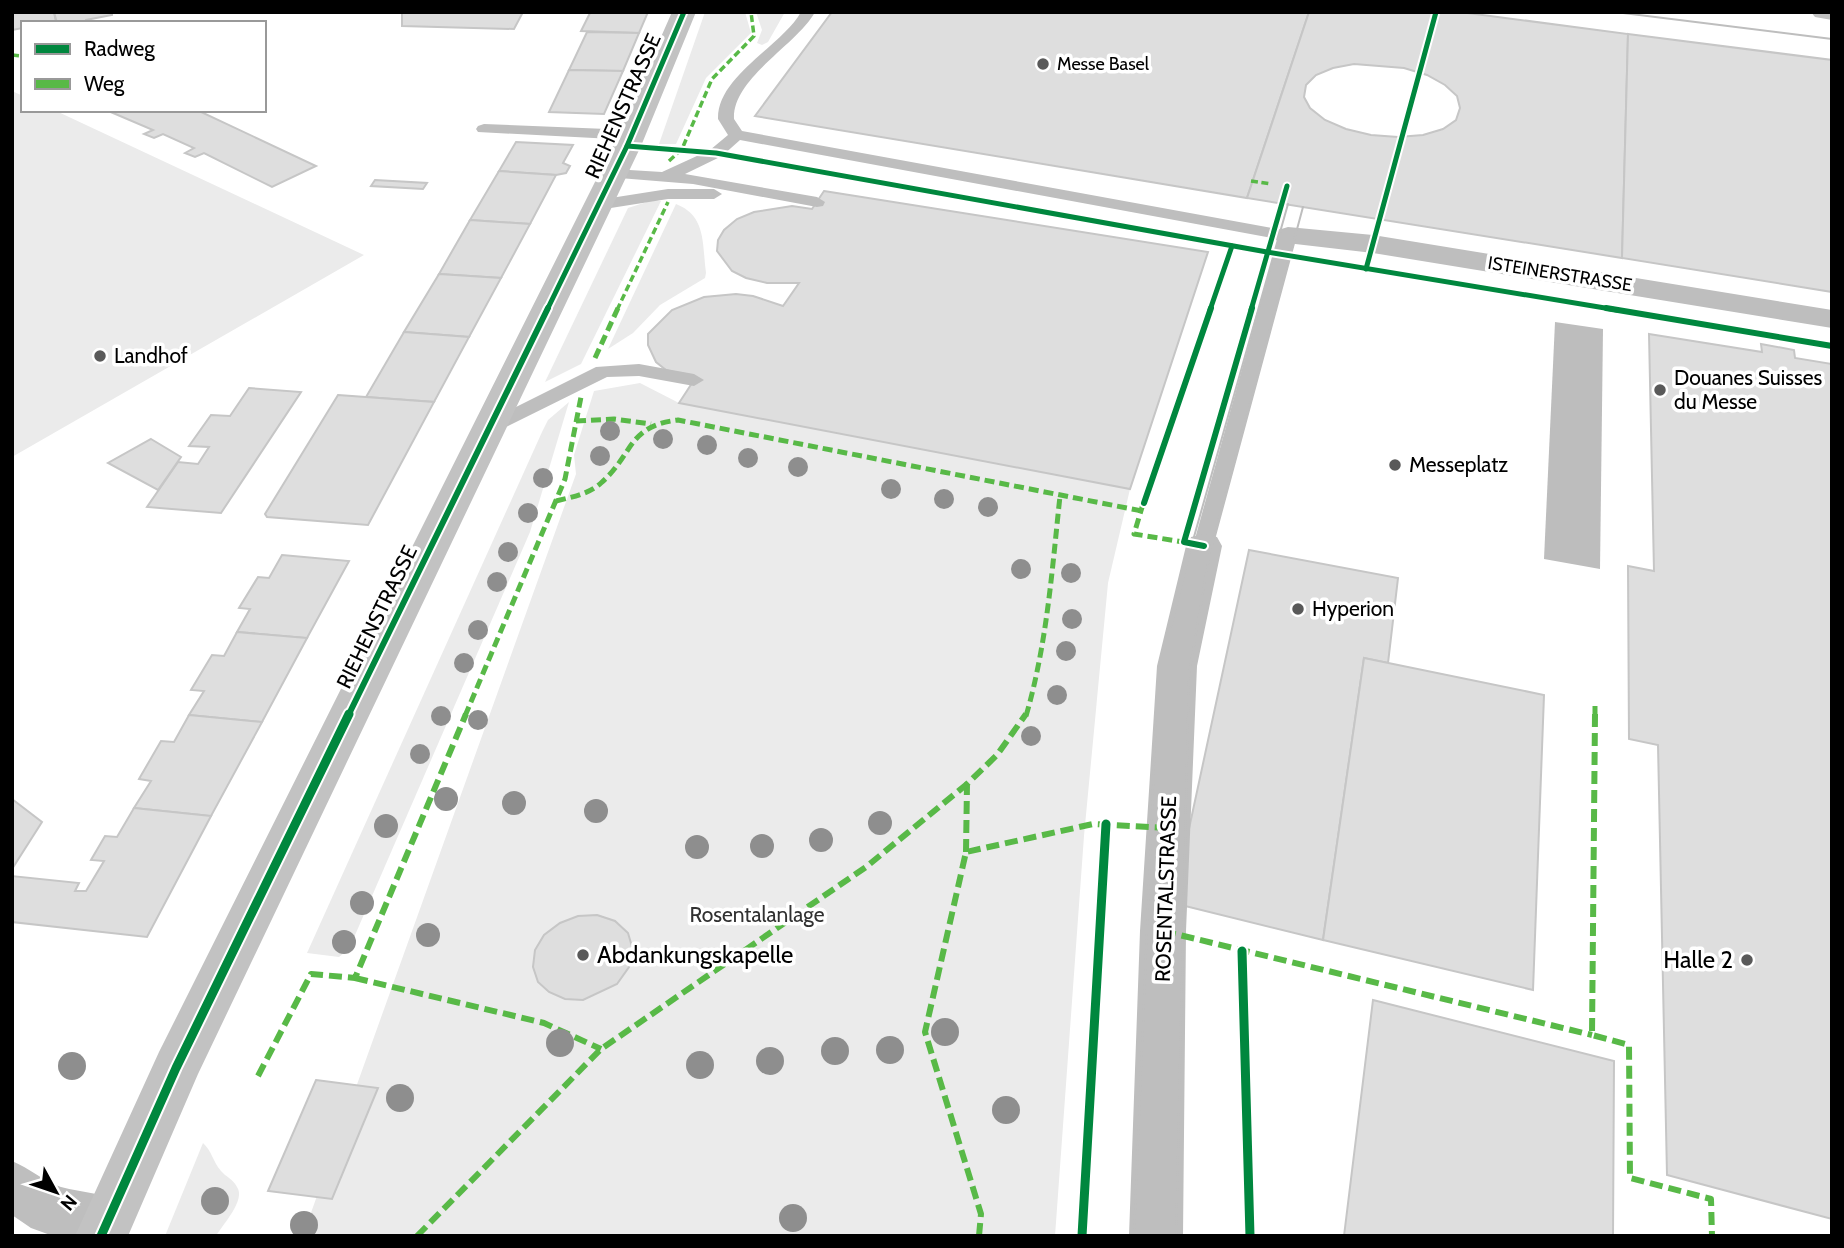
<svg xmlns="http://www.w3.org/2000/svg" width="1844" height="1248" viewBox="0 0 1844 1248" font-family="Cabin,sans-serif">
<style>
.green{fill:#ebebeb}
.water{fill:#bdbdbd}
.building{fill:#dedede;stroke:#c6c6c6;stroke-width:2;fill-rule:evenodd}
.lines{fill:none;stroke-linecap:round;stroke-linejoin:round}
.service{fill:#bebebe;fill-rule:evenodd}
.minor{fill:#bebebe;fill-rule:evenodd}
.secondary{fill:#c2c2c2;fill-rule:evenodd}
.tram{stroke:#bebebe;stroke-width:2}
.quiet-far2{stroke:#58b947;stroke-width:3.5;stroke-dasharray:7 3.5;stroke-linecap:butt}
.quiet-far1{stroke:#58b947;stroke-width:5;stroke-dasharray:10 5;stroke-linecap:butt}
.quiet{stroke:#58b947;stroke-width:6;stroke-dasharray:13 6;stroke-linecap:butt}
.cycleway-far2-casing{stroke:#fff;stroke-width:9}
.cycleway-far1-casing{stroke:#fff;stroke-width:10}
.cycleway-casing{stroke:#fff;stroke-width:13}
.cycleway-far2{stroke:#00873e;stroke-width:5}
.cycleway-far1{stroke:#00873e;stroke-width:6}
.cycleway{stroke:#00873e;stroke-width:9}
.tree{fill:#8e8e8e}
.poi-dot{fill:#595959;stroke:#fff;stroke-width:2.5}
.labels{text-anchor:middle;stroke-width:7;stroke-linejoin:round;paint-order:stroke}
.far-poi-label{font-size:18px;fill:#000;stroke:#fff;text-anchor:start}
.far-street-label{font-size:18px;fill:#000;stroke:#fff}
.street-label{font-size:21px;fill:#000;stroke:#fff}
.poi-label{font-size:21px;fill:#000;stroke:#fff;text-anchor:start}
.park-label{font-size:21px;fill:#313131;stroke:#fff}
.near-poi-label{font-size:24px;fill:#000;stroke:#fff;text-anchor:start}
</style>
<rect width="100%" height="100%" fill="#fff"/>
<g class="green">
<polygon points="705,12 745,12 751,33 706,78 676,144 659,144"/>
<polygon points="756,12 785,12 768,42 762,45 757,43 762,30"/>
<polygon points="12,91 23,96 23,110 54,110 364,255 12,457"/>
<polygon points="653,200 661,201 581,364 545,382 628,208"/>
<path d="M676,204C707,216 702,245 706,273L705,278L660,305L633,333L608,349Z"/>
<polygon points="640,383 679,403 1130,489 1108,583 1084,836 1055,1236 303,1235 576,474 574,455 594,391"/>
<polygon points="569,402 530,532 349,949 339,957 307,953 542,432 548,420"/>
<path d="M203,1143C212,1151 213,1162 221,1171C226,1177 233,1179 237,1187C246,1200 223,1224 216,1236H165Z"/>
</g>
<polygon class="water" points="1555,322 1603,329 1600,569 1544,559"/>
<g class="building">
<polygon points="12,12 54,12 56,22 23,23 23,28 12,30"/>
<polygon points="54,12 112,12 112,15 86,20 84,23 57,23"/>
<polygon points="523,12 514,29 402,26 402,13"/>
<polygon points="579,12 648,12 639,33 581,31 590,13"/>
<polygon points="832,12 1309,12 1247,198 755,116"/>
<path d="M1309,12H1460L1628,34L1622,258L1247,198ZM1354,64L1404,68L1427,75L1445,85L1457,96L1460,108L1456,120L1443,129L1423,135L1398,137L1371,135L1346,129L1325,120L1310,108L1304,97L1306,85L1316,75L1333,68Z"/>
<polygon points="587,32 639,33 623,71 569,70"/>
<polygon points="1628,34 1832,60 1832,292 1622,258"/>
<polygon points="569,70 623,71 604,114 549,112"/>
<polygon points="106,110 197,110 316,166 272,187 204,153 195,157 185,153 194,148 163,134 154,138 144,134 153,130"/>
<polygon points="516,142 573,145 563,163 570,166 566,173 556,175 499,171"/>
<polygon points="499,171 556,175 530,224 470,220"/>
<polygon points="375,180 427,183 423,189 371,186"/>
<polygon points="824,191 1208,252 1130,489 679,403 694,380 666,370 656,362 648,345 648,334 672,310 704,297 736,294 753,296 783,306 799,283 767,283 746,278 732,271 717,251 718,240 724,230 737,219 754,212 792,206 812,209"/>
<polygon points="470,220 530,224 501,278 439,274"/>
<polygon points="439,274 501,278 469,337 404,332"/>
<polygon points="404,332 469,337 434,402 366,397"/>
<polygon points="1649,334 1762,352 1761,344 1794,350 1795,358 1832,364 1832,1219 1667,1175 1658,745 1629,739 1628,566 1654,571"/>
<polygon points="249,388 301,392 221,513 147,507 178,462 198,464 209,447 189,446 211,415 230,416"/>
<polygon points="338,395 434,402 368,525 267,517 265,514"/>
<polygon points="151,439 181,457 158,490 108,463"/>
<polygon points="1249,550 1398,578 1388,663 1364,658 1323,940 1173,903"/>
<polygon points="282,555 349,561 307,638 237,632 250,609 239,608 258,577 269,578"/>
<polygon points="237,632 307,638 262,722 189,715 204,691 191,690 212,655 224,656"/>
<polygon points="1364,658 1544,695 1533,990 1323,940"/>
<polygon points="189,715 262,722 211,816 134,808 151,781 139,779 161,741 174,742"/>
<polygon points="12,799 42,822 12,869"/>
<polygon points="134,808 211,816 147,937 12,922 12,876 79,883 75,891 86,891 104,861 91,860 105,836 117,837"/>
<polygon points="597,915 615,921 628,933 633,950 629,967 617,984 583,1000 565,999 549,992 538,982 533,967 535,950 544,935 560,923 578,916"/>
<polygon points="1373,1000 1614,1061 1613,1236 1344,1236"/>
<polygon points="316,1080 378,1088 332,1199 268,1191"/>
</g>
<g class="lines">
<g class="service">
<path d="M801,12H815C797,45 732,78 734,119L742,131L1294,232L1297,236L1212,551L1204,553L1196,551L1193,546L1278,239L740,140L722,156L685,174L817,197L825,202L823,206L817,207L693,184L607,177L605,174L607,171L613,169L662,172L710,150L728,135L718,119C717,76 782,46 801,12Z"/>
<polygon points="484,124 632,130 640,135 632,140 478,132 476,129 478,126"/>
<polygon points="668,189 714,189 722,194 714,199 668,199 598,210 590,205 598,200"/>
<polygon points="639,364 694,374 704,380 694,386 639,376 607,377 496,432 482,432 479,428 482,424 596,367"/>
</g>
<g class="minor">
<polygon points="1288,227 1373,235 1832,310 1832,328 1373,253 1278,242 1273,236 1278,230"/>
<polygon points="1204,534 1217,537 1222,546 1197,666 1186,931 1183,1236 1129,1236 1140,931 1157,666 1186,546 1191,537"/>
<path d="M12,1161C29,1168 45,1182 61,1187C83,1193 104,1193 126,1202L133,1220L127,1236H53L31,1228L12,1215Z"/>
</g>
<g class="secondary">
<polygon points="672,12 696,12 641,146 198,1074 128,1236 75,1236 159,1052 613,146"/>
<polygon points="1811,12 1832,12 1832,20 1815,17"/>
</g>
<g class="tram">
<polyline points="1615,12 1832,39"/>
<polyline points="1134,1236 1156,717 1171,627 1190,551 1288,204"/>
<polyline points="1176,1236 1189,675 1210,552 1303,207"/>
</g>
<g class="quiet-far2">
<polyline points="12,55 23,56"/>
<polyline points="669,161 682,149 712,79 754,36 751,12"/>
<polyline points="1251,181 1271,184"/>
<polyline points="617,310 668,202"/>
</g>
<g class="quiet-far1">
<polyline points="595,358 618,308"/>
<polyline points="576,421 614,419 651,424"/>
<path d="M556,501C572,497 589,494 601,483C634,454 627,426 678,420L1142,511"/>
<polyline points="1143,504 1134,534 1189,543"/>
<polyline points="465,716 565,479 581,397"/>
<path d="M1026,716C1047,644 1052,570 1060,496"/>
<polyline points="1595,716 1595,705"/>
</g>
<g class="quiet">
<polyline points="1595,714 1592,1035 1629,1045 1630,1178 1711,1199 1712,1236"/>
<polyline points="966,852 967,784 997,755 1026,714"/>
<polyline points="1163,931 1592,1035"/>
<polyline points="355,978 544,1023 601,1049"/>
<polyline points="258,1076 311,974 355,978 466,714"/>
<polyline points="417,1236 601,1049 866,867 967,784"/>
<polyline points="979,1236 981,1214 925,1032 966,852 1093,824 1167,828"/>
</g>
<g class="cycleway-far2-casing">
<g id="cycleway-far2">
<polyline points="627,146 716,153 1267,252 1617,310"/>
<polyline points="1366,269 1436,12"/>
<polyline points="547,310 627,146 684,12"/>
<polyline points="1210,310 1232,246"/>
<polyline points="1251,310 1287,186"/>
</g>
</g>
<g class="cycleway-far1-casing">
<g id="cycleway-far1">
<polyline points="1606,308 1832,346"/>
<polyline points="1144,503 1211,308"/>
<polyline points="1204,546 1184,542 1252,308"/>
<polyline points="348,716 548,308"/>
</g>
</g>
<g class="cycleway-casing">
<g id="cycleway">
<polyline points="1242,951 1250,1236"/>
<polyline points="101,1236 176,1068 349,714"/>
<polyline points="1082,1236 1106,824"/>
</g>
</g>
<use href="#cycleway-far2" class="cycleway-far2"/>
<use href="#cycleway-far1" class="cycleway-far1"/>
<use href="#cycleway" class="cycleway"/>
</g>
<g class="tree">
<circle cx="610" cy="431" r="10"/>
<circle cx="663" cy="439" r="10"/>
<circle cx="707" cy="445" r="10"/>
<circle cx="600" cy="456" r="10"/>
<circle cx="748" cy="458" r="10"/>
<circle cx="798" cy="467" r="10"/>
<circle cx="543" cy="478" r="10"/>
<circle cx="891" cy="489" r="10"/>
<circle cx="944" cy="499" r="10"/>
<circle cx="988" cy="507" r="10"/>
<circle cx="528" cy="513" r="10"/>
<circle cx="508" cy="552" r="10"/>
<circle cx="1021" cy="569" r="10"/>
<circle cx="1071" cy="573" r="10"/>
<circle cx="497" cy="582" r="10"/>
<circle cx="1072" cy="619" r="10"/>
<circle cx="478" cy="630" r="10"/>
<circle cx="1066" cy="651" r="10"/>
<circle cx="464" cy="663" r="10"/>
<circle cx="1057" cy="695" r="10"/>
<circle cx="441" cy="716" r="10"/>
<circle cx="478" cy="720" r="10"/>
<circle cx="1031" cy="736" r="10"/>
<circle cx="420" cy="754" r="10"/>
<circle cx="446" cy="799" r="12"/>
<circle cx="514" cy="803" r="12"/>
<circle cx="596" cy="811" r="12"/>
<circle cx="880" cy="823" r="12"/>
<circle cx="386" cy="826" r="12"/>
<circle cx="821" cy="840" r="12"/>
<circle cx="762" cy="846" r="12"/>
<circle cx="697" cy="847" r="12"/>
<circle cx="362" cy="903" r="12"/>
<circle cx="428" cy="935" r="12"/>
<circle cx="344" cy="942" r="12"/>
<circle cx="945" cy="1032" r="14"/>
<circle cx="560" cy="1043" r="14"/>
<circle cx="890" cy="1050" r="14"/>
<circle cx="835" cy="1051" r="14"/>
<circle cx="770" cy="1061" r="14"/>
<circle cx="700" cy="1065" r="14"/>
<circle cx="72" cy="1066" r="14"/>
<circle cx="400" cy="1098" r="14"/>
<circle cx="1006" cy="1110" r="14"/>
<circle cx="215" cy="1201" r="14"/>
<circle cx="793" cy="1218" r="14"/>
<circle cx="304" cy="1225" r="14"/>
</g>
<g class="poi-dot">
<circle cx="1043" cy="64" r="7"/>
<circle cx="100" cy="356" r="7"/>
<circle cx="1660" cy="390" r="7"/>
<circle cx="1395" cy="465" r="7"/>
<circle cx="1298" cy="609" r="7"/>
<circle cx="583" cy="955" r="7"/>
<circle cx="1747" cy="960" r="7"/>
</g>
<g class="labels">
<g class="far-poi-label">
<text x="1057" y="70">Messe Basel</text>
</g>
<g class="far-street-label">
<text transform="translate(1560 274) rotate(9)" y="6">ISTEINERSTRASSE</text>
</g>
<g class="street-label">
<text transform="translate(623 106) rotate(-66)" y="7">RIEHENSTRASSE</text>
<text transform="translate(377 617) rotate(-64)" y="7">RIEHENSTRASSE</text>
<text transform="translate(1166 889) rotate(-88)" y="7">ROSENTALSTRASSE</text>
</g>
<g class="poi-label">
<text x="114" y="363">Landhof</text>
<text x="1674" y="385">Douanes Suisses<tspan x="1674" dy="24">du Messe</tspan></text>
<text x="1409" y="472">Messeplatz</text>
<text x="1312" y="616">Hyperion</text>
</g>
<g class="park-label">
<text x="757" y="922">Rosentalanlage</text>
</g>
<g class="near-poi-label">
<text x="597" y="963">Abdankungskapelle</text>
<text x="1733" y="968" text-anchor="end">Halle 2</text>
</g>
</g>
<rect width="1844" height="1248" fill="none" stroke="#000000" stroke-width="28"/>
<rect x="21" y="21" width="245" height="91" fill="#ffffff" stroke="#999999" stroke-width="2"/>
<rect x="35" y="44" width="35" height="10" fill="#00873e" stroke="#999999" stroke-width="2"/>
<text x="84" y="56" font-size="21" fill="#000000">Radweg</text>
<rect x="35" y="79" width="35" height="10" fill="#58b947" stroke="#999999" stroke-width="2"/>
<text x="84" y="91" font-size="21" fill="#000000">Weg</text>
<g transform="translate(56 1192) rotate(130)" stroke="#ffffff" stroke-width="5" paint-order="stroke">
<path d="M0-5L12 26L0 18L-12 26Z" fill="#000000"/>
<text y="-10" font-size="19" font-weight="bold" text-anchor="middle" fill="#000000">N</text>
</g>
</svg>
